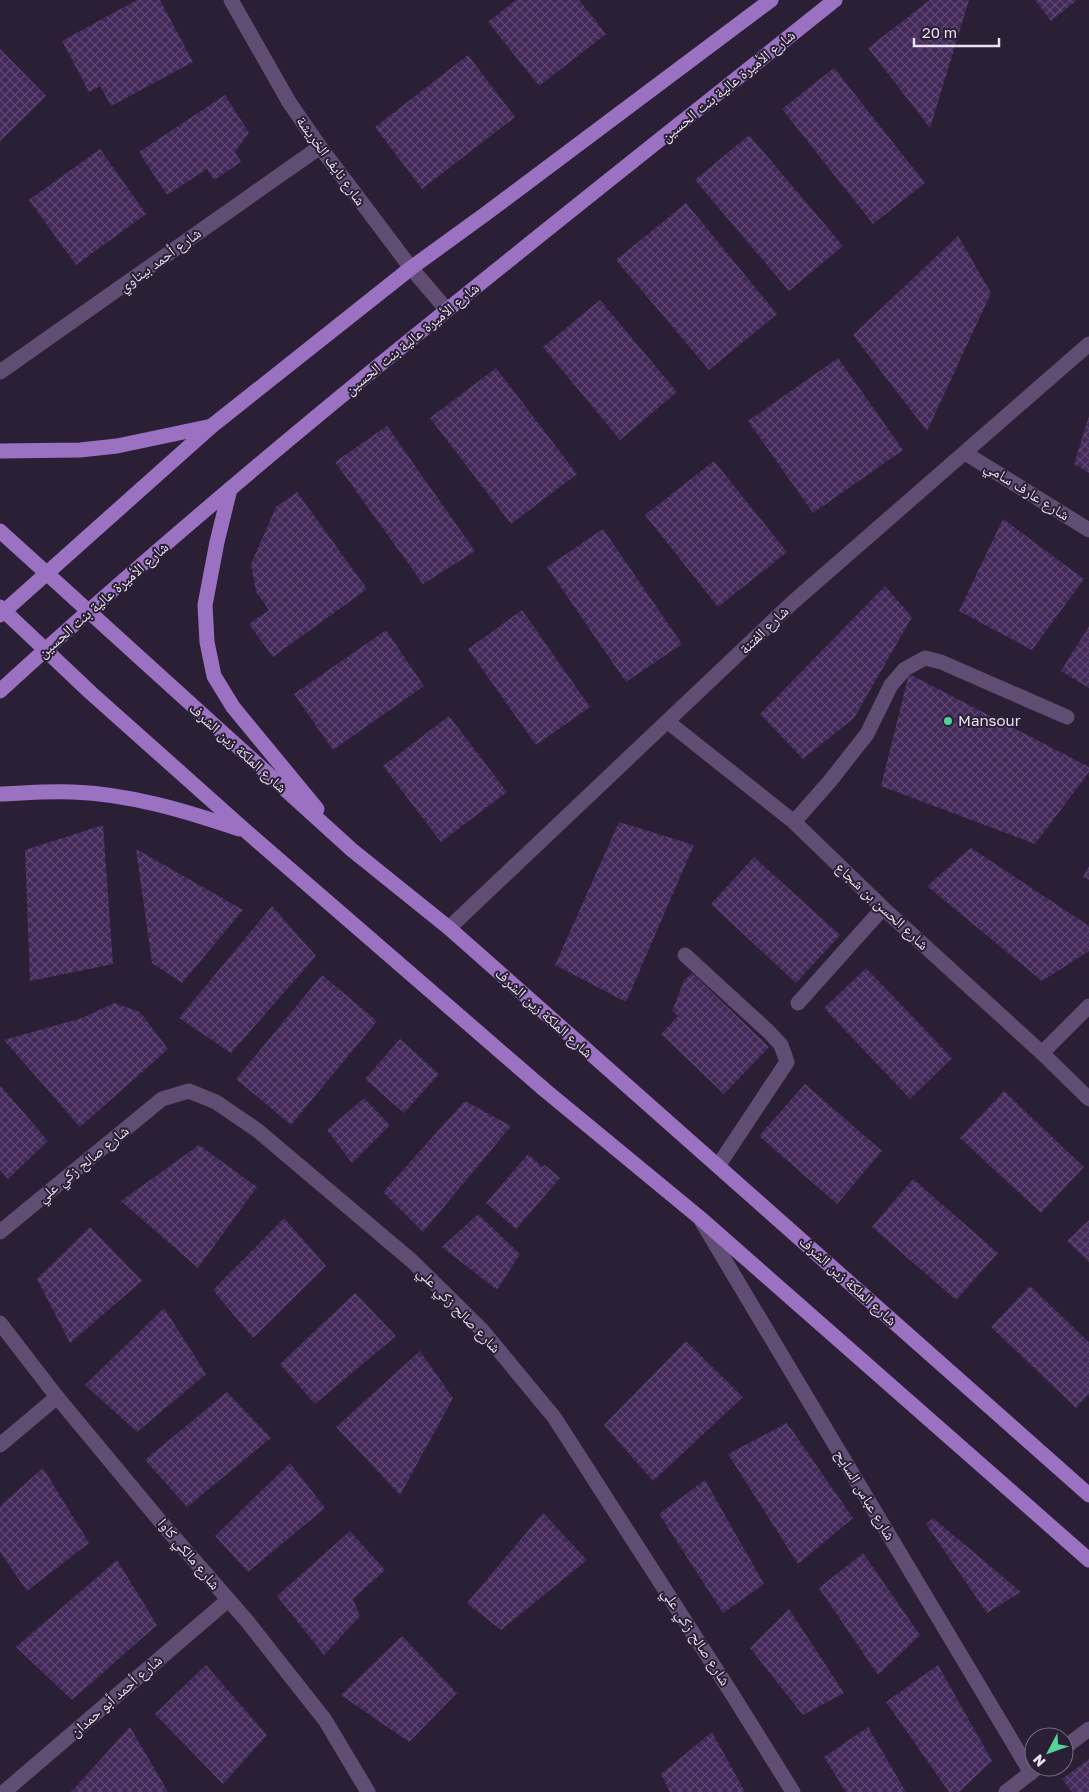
<svg xmlns="http://www.w3.org/2000/svg" width="1089" height="1792" viewBox="0 0 1089 1792" font-family="'Golos Text','Noto Naskh Arabic',sans-serif">
<style>
.building{fill:url(#building-cross-hatch)}
.lines{fill:none;stroke-linecap:round;stroke-linejoin:round}
.minor{stroke:#604d73;stroke-width:15}
.major{stroke:#9b71c1;stroke-width:15}
.poi-dot{fill:#54d396;stroke:#2b1f36;stroke-width:2}
.labels{text-anchor:middle;stroke-width:4;stroke-linejoin:round;paint-order:stroke}
.street-label{font-size:15px;fill:#e8e1f0;stroke:#2b1f36}
.poi-label{font-size:15px;fill:#e8e1f0;stroke:#2b1f36;text-anchor:start}
</style>
<defs>
<pattern id="building-cross-hatch" width="8" height="8" patternUnits="userSpaceOnUse" patternTransform="scale(1.25)"><rect width="8" height="8" fill="#432959"/><path d="M0 0l8 8M0 8l8-8" fill="none" stroke="#5e4871"/></pattern>
</defs>
<rect width="100%" height="100%" fill="#2b1f36"/>
<g class="building">
<polygon points="137,0 160,0 193,62 111,106 100,86 89,92 62,41"/>
<polygon points="516,0 579,0 606,34 539,86 488,22"/>
<polygon points="930,0 969,0 930,128 868,48"/>
<polygon points="1035,0 1077,0 1051,21"/>
<polygon points="0,49 46,96 0,141"/>
<polygon points="468,55 515,117 422,189 375,127"/>
<polygon points="834,68 925,183 873,224 782,109"/>
<polygon points="225,95 249,133 235,152 241,162 214,180 207,169 167,195 139,152"/>
<polygon points="749,135 843,246 789,291 695,180"/>
<polygon points="100,149 146,214 76,265 29,200"/>
<polygon points="686,203 777,314 709,370 616,260"/>
<polygon points="958,236 991,293 927,431 853,335"/>
<polygon points="600,300 677,392 620,440 543,347"/>
<polygon points="838,358 903,450 813,513 748,421"/>
<polygon points="496,368 577,474 511,524 430,418"/>
<polygon points="1089,416 1089,473 1074,464"/>
<polygon points="387,426 475,551 423,584 335,462"/>
<polygon points="714,461 787,552 718,607 645,515"/>
<polygon points="297,492 367,589 273,657 249,624 269,610 256,592 251,564 276,507"/>
<polygon points="1003,519 1084,579 1032,650 959,611"/>
<polygon points="603,529 682,644 626,682 547,567"/>
<polygon points="885,586 912,617 854,718 803,759 760,714"/>
<polygon points="522,610 590,707 536,745 468,649"/>
<polygon points="1089,626 1089,688 1061,671"/>
<polygon points="386,630 424,686 333,750 294,694"/>
<polygon points="909,674 1089,767 1089,772 1035,844 881,786"/>
<polygon points="449,716 507,792 441,842 383,766"/>
<polygon points="619,822 694,845 626,1002 555,965"/>
<polygon points="103,825 113,964 30,981 25,850"/>
<polygon points="971,848 1089,926 1089,951 1042,981 927,886"/>
<polygon points="136,849 243,910 182,983 152,963"/>
<polygon points="754,857 840,935 796,983 711,904"/>
<polygon points="1089,866 1089,880 1083,877"/>
<polygon points="272,906 316,956 231,1053 179,1018"/>
<polygon points="866,968 952,1058 910,1099 824,1008"/>
<polygon points="692,973 769,1047 724,1094 661,1034 678,1016 672,1011 684,981"/>
<polygon points="322,975 377,1021 291,1125 236,1079"/>
<polygon points="114,1003 140,1012 168,1049 80,1127 4,1040 82,1018"/>
<polygon points="400,1039 439,1074 404,1113 365,1079"/>
<polygon points="805,1084 882,1151 837,1204 759,1136"/>
<polygon points="0,1085 48,1141 8,1179 0,1170"/>
<polygon points="1004,1091 1084,1167 1041,1213 960,1138"/>
<polygon points="364,1098 390,1125 352,1163 327,1130"/>
<polygon points="465,1101 511,1126 423,1232 383,1192"/>
<polygon points="199,1145 257,1187 198,1268 121,1201"/>
<polygon points="528,1154 542,1167 545,1165 560,1178 516,1229 486,1203"/>
<polygon points="913,1179 998,1253 956,1300 872,1227"/>
<polygon points="478,1214 520,1254 497,1290 442,1247"/>
<polygon points="284,1218 326,1266 253,1338 213,1290"/>
<polygon points="1089,1220 1089,1262 1067,1241"/>
<polygon points="90,1227 142,1281 70,1343 37,1279"/>
<polygon points="1030,1286 1089,1342 1089,1394 1076,1408 991,1327"/>
<polygon points="355,1293 396,1336 315,1404 280,1364"/>
<polygon points="164,1308 206,1374 137,1432 85,1385"/>
<polygon points="686,1341 743,1397 653,1481 604,1425"/>
<polygon points="420,1351 453,1398 400,1495 336,1427"/>
<polygon points="227,1392 271,1438 187,1507 145,1460"/>
<polygon points="787,1423 853,1518 798,1564 728,1454"/>
<polygon points="290,1463 325,1508 248,1572 215,1536"/>
<polygon points="43,1468 89,1543 27,1591 0,1552 0,1506"/>
<polygon points="705,1480 764,1584 723,1613 659,1514"/>
<polygon points="543,1513 587,1560 501,1630 467,1603"/>
<polygon points="933,1518 1021,1592 987,1613 926,1524"/>
<polygon points="350,1531 385,1570 353,1599 360,1616 324,1655 277,1596"/>
<polygon points="863,1553 920,1635 878,1675 819,1588"/>
<polygon points="117,1560 157,1625 72,1700 16,1647"/>
<polygon points="789,1609 844,1693 803,1715 750,1648"/>
<polygon points="402,1636 457,1693 409,1742 341,1695"/>
<polygon points="206,1665 267,1735 223,1784 155,1714"/>
<polygon points="938,1665 992,1761 959,1792 949,1792 886,1702"/>
<polygon points="130,1727 168,1792 71,1792"/>
<polygon points="868,1727 906,1792 846,1792 824,1757"/>
<polygon points="712,1732 745,1792 670,1792 661,1774"/>
<polygon points="1089,1759 1089,1792 1072,1792 1062,1779"/>
</g>
<g class="lines">
<g class="minor">
<polyline points="231,0 289,102 320,147 411,268 447,310"/>
<polyline points="0,372 320,147"/>
<polyline points="965,453 1089,530"/>
<polyline points="668,722 794,822 883,908 1042,1053 1089,1099"/>
<polyline points="794,822 830,781 867,734 891,685 905,669 925,658 941,662 1067,717"/>
<polyline points="449,928 792,603 1089,344"/>
<polyline points="685,955 769,1032 781,1045 787,1062 718,1166"/>
<polyline points="798,1003 883,908"/>
<polyline points="1042,1053 1089,1006"/>
<polyline points="702,1222 1031,1773"/>
<polyline points="0,1232 162,1099 189,1091 216,1102 257,1130 412,1261 482,1330 554,1417 732,1694 793,1792"/>
<polyline points="0,1323 57,1397 160,1521 247,1621 295,1682 325,1720 368,1792"/>
<polyline points="0,1445 57,1397"/>
<polyline points="1064,1748 1089,1729"/>
<polyline points="4,1792 228,1600"/>
<polyline points="1006,1792 1038,1767"/>
</g>
<g class="major">
<polyline points="0,451 80,450 117,446 212,426"/>
<polyline points="230,489 217,542 205,605 207,642 214,676 233,707 317,809"/>
<polyline points="0,531 352,850 449,928 1089,1495"/>
<polyline points="0,607 91,693 247,832 546,1091 700,1218 1089,1560"/>
<polyline points="0,615 213,425 411,268 484,215 771,0"/>
<path d="M0,691C266,447 553,226 835,0"/>
<path d="M0,794C24,793 49,791 73,792C130,794 186,811 239,829"/>
</g>
</g>
<circle class="poi-dot" cx="948" cy="721" r="5"/>
<g class="labels">
<g class="street-label">
<text transform="translate(728 86) rotate(-39)" y="5">شارع الأميرة عالية بنت الحسين</text>
<text transform="translate(331 161) rotate(54)" y="5">شارع نايف الخريشة</text>
<text transform="translate(160 260) rotate(-36)" y="5">شارع أحمد بيتاوي</text>
<text transform="translate(412 339) rotate(-39)" y="5">شارع الأميرة عالية بنت الحسين</text>
<text transform="translate(1027 491) rotate(32)" y="5">شارع عارف سامي</text>
<text transform="translate(103 600) rotate(-41)" y="5">شارع الأميرة عالية بنت الحسين</text>
<text transform="translate(764 630) rotate(-44)" y="5">شارع الفتنة</text>
<text transform="translate(238 748) rotate(42)" y="5">شارع الملكة زين الشرف</text>
<text transform="translate(882 906) rotate(43)" y="5">شارع الحسن بن شجاع</text>
<text transform="translate(544 1013) rotate(42)" y="5">شارع الملكة زين الشرف</text>
<text transform="translate(83 1164) rotate(-39)" y="5">شارع صالح زكي علي</text>
<text transform="translate(848 1281) rotate(42)" y="5">شارع الملكة زين الشرف</text>
<text transform="translate(459 1310) rotate(46)" y="5">شارع صالح زكي علي</text>
<text transform="translate(865 1495) rotate(59)" y="5">شارع عباس السايح</text>
<text transform="translate(189 1554) rotate(50)" y="5">شارع مالكي كاوا</text>
<text transform="translate(696 1637) rotate(57)" y="5">شارع صالح زكي علي</text>
<text transform="translate(116 1696) rotate(-41)" y="5">شارع أحمد أبو حمدان</text>
</g>
<g class="poi-label">
<text x="958" y="726">Mansour</text>
</g>
</g>
<g transform="translate(1049 1752) rotate(229)"><circle r="24" fill="#2b1f36" stroke="#776d80"/>
<path d="M0-4L9 19L0 12L-9 19Z" fill="#54d396"/>
<text y="-8" font-size="14" font-weight="bold" text-anchor="middle" fill="#e8e1f0">N</text>
</g>
<path d="M914 38v8h85v-8" fill="none" stroke="#e8e1f0" stroke-width="2.5"/>
<text x="922" y="38" font-size="15" fill="#e8e1f0" stroke="#2b1f36" stroke-width="4" paint-order="stroke">20 m</text>
</svg>
